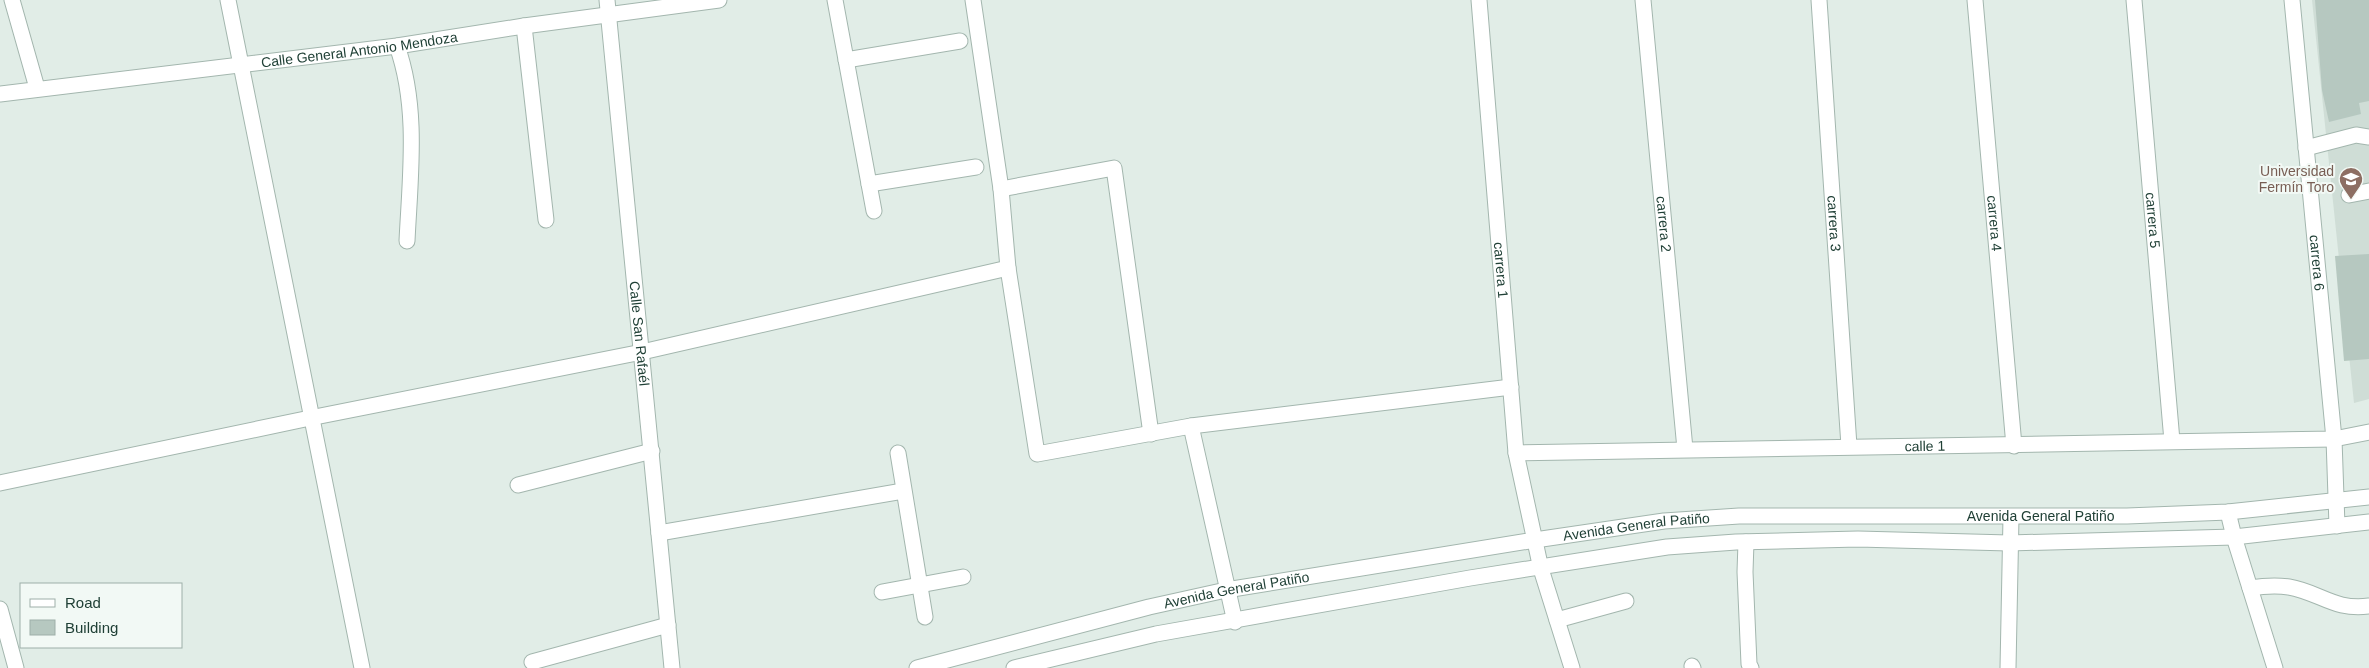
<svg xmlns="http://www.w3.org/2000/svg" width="2369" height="668" viewBox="0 0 2369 668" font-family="Arial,sans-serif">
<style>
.built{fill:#cfddd6}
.building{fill:#b6c8c0}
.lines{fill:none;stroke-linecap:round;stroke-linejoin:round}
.minor-casing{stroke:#a3b6ae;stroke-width:17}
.minor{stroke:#fff;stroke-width:15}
.labels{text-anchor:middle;stroke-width:4;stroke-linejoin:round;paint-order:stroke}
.street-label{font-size:14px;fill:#204036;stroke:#f2f9f5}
.education-label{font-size:14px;fill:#785e54;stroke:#f2f9f5;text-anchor:end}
</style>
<rect width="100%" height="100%" fill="#e1ede7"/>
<polygon class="built" points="2312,0 2369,0 2369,399 2354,403"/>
<g class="building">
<polygon points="2315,0 2369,0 2369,101 2359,103 2361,114 2329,122 2322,90"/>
<polygon points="2369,254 2369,359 2344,361 2335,256"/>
</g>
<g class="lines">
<g class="minor-casing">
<g id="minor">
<polyline points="12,0 37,88"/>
<polyline points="228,0 362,668"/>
<path id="s1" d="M607,0L672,668"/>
<polyline points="835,0 874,211"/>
<polyline points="973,0 1001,189 1008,268 1037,454 1191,426 1511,387"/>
<path id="s2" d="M1479,0L1516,453L1541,569L1572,668"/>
<path id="s3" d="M1643,0L1685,449"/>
<path id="s4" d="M1819,0L1849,446"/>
<path id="s5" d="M1975,0L2014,446"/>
<path id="s6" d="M2134,0L2172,441"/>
<path id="s7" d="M2292,0L2334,439L2337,526"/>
<polyline points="524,26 546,220"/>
<path d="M397,46C419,108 410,177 407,241"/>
<polyline points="846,60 960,41"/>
<path id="s8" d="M0,94L397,46L524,26L719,0"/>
<polyline points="2306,148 2356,135 2369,137"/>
<polyline points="869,184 976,167"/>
<polyline points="1001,189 1114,168 1151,434"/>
<polyline points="2349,195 2369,191"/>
<polyline points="1191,426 1235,622"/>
<polyline points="898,453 925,617"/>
<path id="s9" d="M1516,453L2334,439L2369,432"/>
<polyline points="0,483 310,418 642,352 1008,268"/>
<polyline points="518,485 652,451"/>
<polyline points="2228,512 2234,537 2275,668"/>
<polyline points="659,533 903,491"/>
<polyline points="1746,542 1745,572 1749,664 1751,668"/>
<path d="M2250,588C2263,586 2276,585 2289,587C2319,592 2335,611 2369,606"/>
<polyline points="882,592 963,577"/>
<polyline points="0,609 16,668"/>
<polyline points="1557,620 1626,601"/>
<polyline points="532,662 668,625"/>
<polyline points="1692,666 1693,668"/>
<path id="s10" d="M917,668L1149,607L1226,590L1535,540L1664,521L1739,516H2127L2228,512L2369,497"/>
<polyline points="1014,668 1156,634 1470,578 1667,547 1736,542 1858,539 2009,543 2234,537 2369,522"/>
<polyline points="2008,668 2011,517"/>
</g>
</g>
<use href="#minor" class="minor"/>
</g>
<defs>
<g id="university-pin" transform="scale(1.25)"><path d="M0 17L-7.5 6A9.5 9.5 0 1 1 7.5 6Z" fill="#8d6e63" stroke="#f2f9f5"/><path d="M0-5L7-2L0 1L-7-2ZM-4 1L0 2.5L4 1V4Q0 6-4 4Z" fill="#fff"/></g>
</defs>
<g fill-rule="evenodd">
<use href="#university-pin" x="2351" y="179"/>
</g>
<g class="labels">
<g class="street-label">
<text dy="5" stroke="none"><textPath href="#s8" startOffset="362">Calle General Antonio Mendoza</textPath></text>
<text dy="5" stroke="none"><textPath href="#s6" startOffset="221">carrera 5</textPath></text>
<text dy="5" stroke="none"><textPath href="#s4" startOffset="224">carrera 3</textPath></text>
<text dy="5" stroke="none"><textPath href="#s5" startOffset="224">carrera 4</textPath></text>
<text dy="5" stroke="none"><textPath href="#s3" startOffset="225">carrera 2</textPath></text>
<text dy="5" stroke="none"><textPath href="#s7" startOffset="264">carrera 6</textPath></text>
<text dy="5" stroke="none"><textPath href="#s2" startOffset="271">carrera 1</textPath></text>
<text dy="5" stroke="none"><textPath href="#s1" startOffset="335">Calle San Rafaél</textPath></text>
<text dy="5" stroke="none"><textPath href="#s9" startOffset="409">calle 1</textPath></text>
<text dy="5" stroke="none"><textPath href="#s10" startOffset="1139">Avenida General Patiño</textPath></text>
<text dy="5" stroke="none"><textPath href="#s10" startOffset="734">Avenida General Patiño</textPath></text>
<text dy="5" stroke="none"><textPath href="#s10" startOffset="329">Avenida General Patiño</textPath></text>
</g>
<g class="education-label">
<text x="2334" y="176">Universidad<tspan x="2334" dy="16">Fermín Toro</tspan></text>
</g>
</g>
<rect x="20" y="583" width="162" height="65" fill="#f2f9f5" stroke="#9eafa9"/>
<rect x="30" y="599" width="25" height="8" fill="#ffffff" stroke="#9eafa9"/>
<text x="65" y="608" font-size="15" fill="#204036">Road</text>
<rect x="30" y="620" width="25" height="15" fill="#b6c8c0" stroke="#9eafa9"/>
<text x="65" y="633" font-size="15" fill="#204036">Building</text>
</svg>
